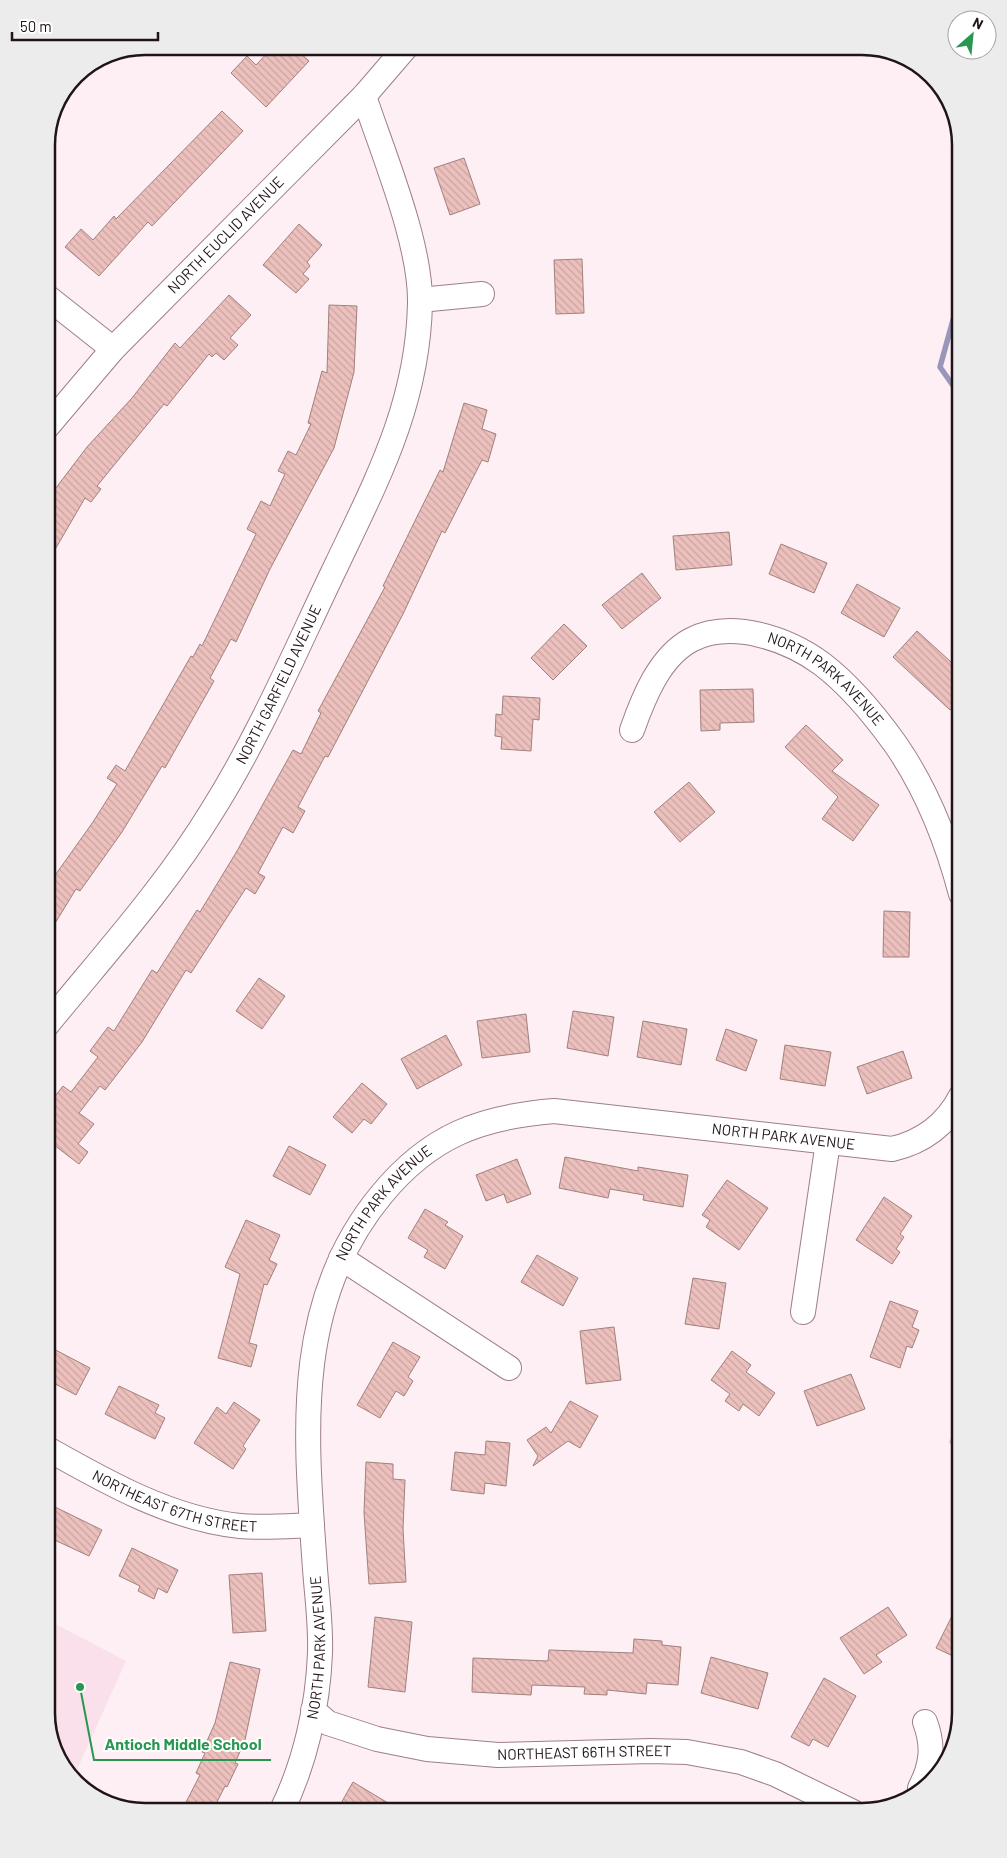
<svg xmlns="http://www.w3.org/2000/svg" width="1007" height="1858" viewBox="0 0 1007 1858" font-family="Barlow,sans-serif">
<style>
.built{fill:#fae0ea}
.green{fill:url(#green-dots)}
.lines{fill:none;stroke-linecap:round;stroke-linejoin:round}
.stream{stroke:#9996b9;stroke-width:5.5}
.building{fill:url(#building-back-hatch);stroke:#a2807d}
.minor-casing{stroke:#9e7e8b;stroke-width:26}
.minor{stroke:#fff;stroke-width:24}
.labels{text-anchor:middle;stroke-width:4;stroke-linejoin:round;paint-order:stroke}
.street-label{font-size:15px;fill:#201419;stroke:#fff}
.rim{fill:none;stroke:#201419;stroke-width:2.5}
.leader{fill:none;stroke:#289750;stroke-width:2}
.callout-dot{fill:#289750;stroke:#fff;stroke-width:2}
.callout-label{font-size:16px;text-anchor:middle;font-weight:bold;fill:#289750;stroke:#fff;stroke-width:4;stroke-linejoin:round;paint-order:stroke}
</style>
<defs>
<pattern id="green-dots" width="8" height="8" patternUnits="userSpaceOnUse" patternTransform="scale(1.25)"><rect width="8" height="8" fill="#e3c5b1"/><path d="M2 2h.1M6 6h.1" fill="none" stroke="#c2a898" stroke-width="1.8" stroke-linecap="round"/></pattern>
<pattern id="building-back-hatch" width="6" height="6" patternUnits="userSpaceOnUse" patternTransform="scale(1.25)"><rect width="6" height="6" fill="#ecc0bc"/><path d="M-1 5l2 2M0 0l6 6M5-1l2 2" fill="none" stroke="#caa4a1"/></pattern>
</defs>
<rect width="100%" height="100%" fill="#fdeff4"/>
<polygon class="built" points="46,1619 126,1661 74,1776 54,1751 46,1713"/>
<polygon class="green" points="961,1419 961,1459 949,1442"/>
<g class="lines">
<polyline class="stream" points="961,397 940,367 961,291"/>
</g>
<g class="building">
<polygon points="274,46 292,46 309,61 266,107 231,73 247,56 256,65"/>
<polygon points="222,111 243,131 152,226 148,222 99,276 65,247 81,229 93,240 114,216 116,219"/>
<polygon points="464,158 480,204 450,215 434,168"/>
<polygon points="299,224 322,245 307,262 310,266 303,274 309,279 296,293 263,265"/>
<polygon points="582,259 584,313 556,314 554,260"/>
<polygon points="229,295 251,315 230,338 238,345 224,360 216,353 212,357 209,354 167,406 164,404 97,486 101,489 91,502 85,498 46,565 46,501 87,447 132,398 175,343 180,348"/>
<polygon points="329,305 357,306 354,372 334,448 270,569 236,642 231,639 210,678 214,681 165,768 162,766 122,832 80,891 76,889 46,938 46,888 93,822 117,784 107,778 116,765 125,771 191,656 193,657 200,644 202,646 256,534 247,529 261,501 270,506 285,474 278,471 288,451 296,455 311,424 308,423 322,371 327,373"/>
<polygon points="464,403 487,410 482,429 496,434 488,462 482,460 445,533 442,531 403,614 328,757 325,756 298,807 305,811 293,833 283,827 258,873 265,877 255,894 246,888 191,973 186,970 142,1042 105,1090 100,1086 79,1113 94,1124 78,1144 88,1152 79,1164 46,1139 46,1108 63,1086 71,1092 98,1057 90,1051 108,1027 114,1031 152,970 157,973 197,910 200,912 237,851 293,750 301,754 321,713 318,711 385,587 383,586 440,470 443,472"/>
<polygon points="729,532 732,565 676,570 673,536"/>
<polygon points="781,544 827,563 814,593 769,574"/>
<polygon points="642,573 661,598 622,629 602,605"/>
<polygon points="857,584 900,608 884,637 841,613"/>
<polygon points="564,624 587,646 553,680 531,658"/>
<polygon points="917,631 961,671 961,698 950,710 893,657"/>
<polygon points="753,689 754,722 720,723 720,730 701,731 700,690"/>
<polygon points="503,696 540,698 539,720 533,719 531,751 501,749 502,737 495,736 496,714 502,715"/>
<polygon points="806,725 843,760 832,771 879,805 853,841 822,819 838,797 785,747"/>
<polygon points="689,782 715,812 680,842 654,812"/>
<polygon points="884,911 910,912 909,957 883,957"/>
<polygon points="259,978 285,996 262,1029 236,1011"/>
<polygon points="573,1011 614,1017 608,1056 567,1048"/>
<polygon points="526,1014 530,1052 482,1058 477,1021"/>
<polygon points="643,1021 687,1029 681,1065 637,1057"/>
<polygon points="726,1029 757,1040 746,1071 716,1060"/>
<polygon points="446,1035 462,1065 417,1089 401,1059"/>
<polygon points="785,1045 831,1052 825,1086 780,1079"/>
<polygon points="903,1051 912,1078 867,1094 857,1067"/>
<polygon points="362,1083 387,1104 371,1124 364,1119 352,1133 333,1117"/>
<polygon points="289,1146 326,1165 310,1195 273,1176"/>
<polygon points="565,1157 638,1171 638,1167 688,1175 683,1207 643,1200 644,1195 610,1189 608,1198 559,1188"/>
<polygon points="517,1159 531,1194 507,1203 504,1194 486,1201 476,1175"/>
<polygon points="727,1180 768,1208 739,1250 706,1227 710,1220 702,1215"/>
<polygon points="884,1197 912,1216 900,1234 904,1237 896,1249 900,1252 892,1264 856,1240"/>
<polygon points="425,1209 448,1222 445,1225 463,1236 445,1269 424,1257 428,1250 408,1238"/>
<polygon points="246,1220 280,1235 269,1260 277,1264 267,1285 264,1284 249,1343 257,1345 251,1367 218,1358 240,1274 225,1267"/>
<polygon points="537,1255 578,1278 563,1306 521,1282"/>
<polygon points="693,1278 726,1283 719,1329 685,1324"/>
<polygon points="890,1301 918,1311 912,1327 919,1330 912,1348 907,1346 900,1368 870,1357"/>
<polygon points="614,1327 621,1380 586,1384 580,1331"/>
<polygon points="393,1342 420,1357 408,1377 413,1381 404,1396 396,1391 380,1418 357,1405"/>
<polygon points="46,1345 90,1368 76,1395 46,1379"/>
<polygon points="732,1351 751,1365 746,1372 775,1393 759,1416 743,1404 739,1411 725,1401 730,1394 711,1380"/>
<polygon points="851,1374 865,1409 817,1426 804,1391"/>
<polygon points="119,1386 159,1405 155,1413 165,1418 155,1439 105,1414"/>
<polygon points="570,1401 598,1416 580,1448 568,1441 533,1466 538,1456 527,1440 546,1427 551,1433"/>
<polygon points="234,1402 260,1420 243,1446 246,1449 233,1469 194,1443 217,1407 226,1414"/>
<polygon points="486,1441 510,1443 506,1486 485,1483 484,1494 451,1490 455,1452 485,1455"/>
<polygon points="366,1462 393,1464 393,1479 405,1480 403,1529 406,1582 369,1584 364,1513"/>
<polygon points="55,1507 102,1530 89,1556 46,1536 46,1524"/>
<polygon points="132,1548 178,1570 167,1593 158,1588 154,1599 138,1591 140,1586 119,1576"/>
<polygon points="262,1573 266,1631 233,1633 229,1575"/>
<polygon points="961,1598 961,1660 936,1648"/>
<polygon points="888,1607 907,1635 876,1655 882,1662 864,1674 840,1638"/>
<polygon points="375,1617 412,1622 405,1692 368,1687"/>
<polygon points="634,1639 662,1641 662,1645 681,1647 678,1685 647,1683 646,1694 607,1690 607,1695 584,1694 585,1687 532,1685 531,1695 472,1692 473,1658 548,1661 549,1650 633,1653"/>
<polygon points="711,1657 768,1673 758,1709 701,1693"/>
<polygon points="230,1662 260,1669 245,1740 235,1763 238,1764 227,1787 225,1786 212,1812 181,1812 200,1775 196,1773 205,1753 202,1752 215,1723"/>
<polygon points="824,1678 856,1696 828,1747 813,1739 809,1746 791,1737"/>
<polygon points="353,1782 403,1812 336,1812"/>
</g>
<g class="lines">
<g class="minor-casing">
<g id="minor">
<polyline points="46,296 113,349"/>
<polyline points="420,300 482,294"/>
<path id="s1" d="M46,428L113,349L364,96L407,46"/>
<path id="s2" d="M632,730C643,699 659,657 691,640C732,619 788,639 822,664C851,686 876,717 896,745C927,790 947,841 961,894"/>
<path id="s3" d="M46,1026C103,956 165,888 212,811C261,733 297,647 337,564C379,476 418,402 420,303C421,243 383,154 364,96"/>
<polyline points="341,1258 509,1368"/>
<polyline points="803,1312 828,1142"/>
<path id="s4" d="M46,1448C106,1482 171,1519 240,1526C264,1528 288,1526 312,1525"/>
<path id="s5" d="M313,1710L328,1723L377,1739L427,1749L498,1755L651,1751L687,1752L741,1762L775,1774L853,1812"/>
<path d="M920,1788C932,1765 934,1746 925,1722"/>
<path id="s6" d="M281,1812C305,1764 318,1706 320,1653C321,1625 317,1596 315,1569C306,1438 291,1303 382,1194C430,1136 480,1117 554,1111L892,1149C923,1142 946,1125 961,1096"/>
</g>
</g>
<use href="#minor" class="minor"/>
</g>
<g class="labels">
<g class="street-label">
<text dy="5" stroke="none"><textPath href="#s1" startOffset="264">NORTH EUCLID AVENUE</textPath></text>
<text dy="5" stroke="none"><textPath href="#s2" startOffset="261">NORTH PARK AVENUE</textPath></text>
<text dy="5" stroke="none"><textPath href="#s3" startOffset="415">NORTH GARFIELD AVENUE</textPath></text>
<text dy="5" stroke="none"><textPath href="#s6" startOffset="1069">NORTH PARK AVENUE</textPath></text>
<text dy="5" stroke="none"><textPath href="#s6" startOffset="635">NORTH PARK AVENUE</textPath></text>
<text dy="5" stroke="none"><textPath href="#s4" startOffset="141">NORTHEAST 67TH STREET</textPath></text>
<text dy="5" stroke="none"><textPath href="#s6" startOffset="170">NORTH PARK AVENUE</textPath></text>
<text dy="5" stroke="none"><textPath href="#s5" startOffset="280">NORTHEAST 66TH STREET</textPath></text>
</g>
</g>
<path d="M0 0H1007V1858H0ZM145 55H862A90 90 0 0 1 952 145V1713A90 90 0 0 1 862 1803H145A90 90 0 0 1 55 1713V145A90 90 0 0 1 145 55Z" fill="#edeced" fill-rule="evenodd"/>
<path class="rim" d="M145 55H862A90 90 0 0 1 952 145V1713A90 90 0 0 1 862 1803H145A90 90 0 0 1 55 1713V145A90 90 0 0 1 145 55Z"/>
<path class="leader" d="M80 1687L94 1760H271"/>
<circle class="callout-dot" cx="80" cy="1687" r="5"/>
<g class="callout-label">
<text x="183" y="1750">Antioch Middle School</text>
</g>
<g transform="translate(972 35) rotate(27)"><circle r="24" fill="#ffffff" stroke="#a6a1a3"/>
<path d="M0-4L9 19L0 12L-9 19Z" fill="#289750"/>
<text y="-8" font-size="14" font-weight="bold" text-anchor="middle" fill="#201419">N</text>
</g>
<path d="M12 32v8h146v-8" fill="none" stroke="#201419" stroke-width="2.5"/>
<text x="20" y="32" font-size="15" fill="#201419" stroke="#ffffff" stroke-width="4" paint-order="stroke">50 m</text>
</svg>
